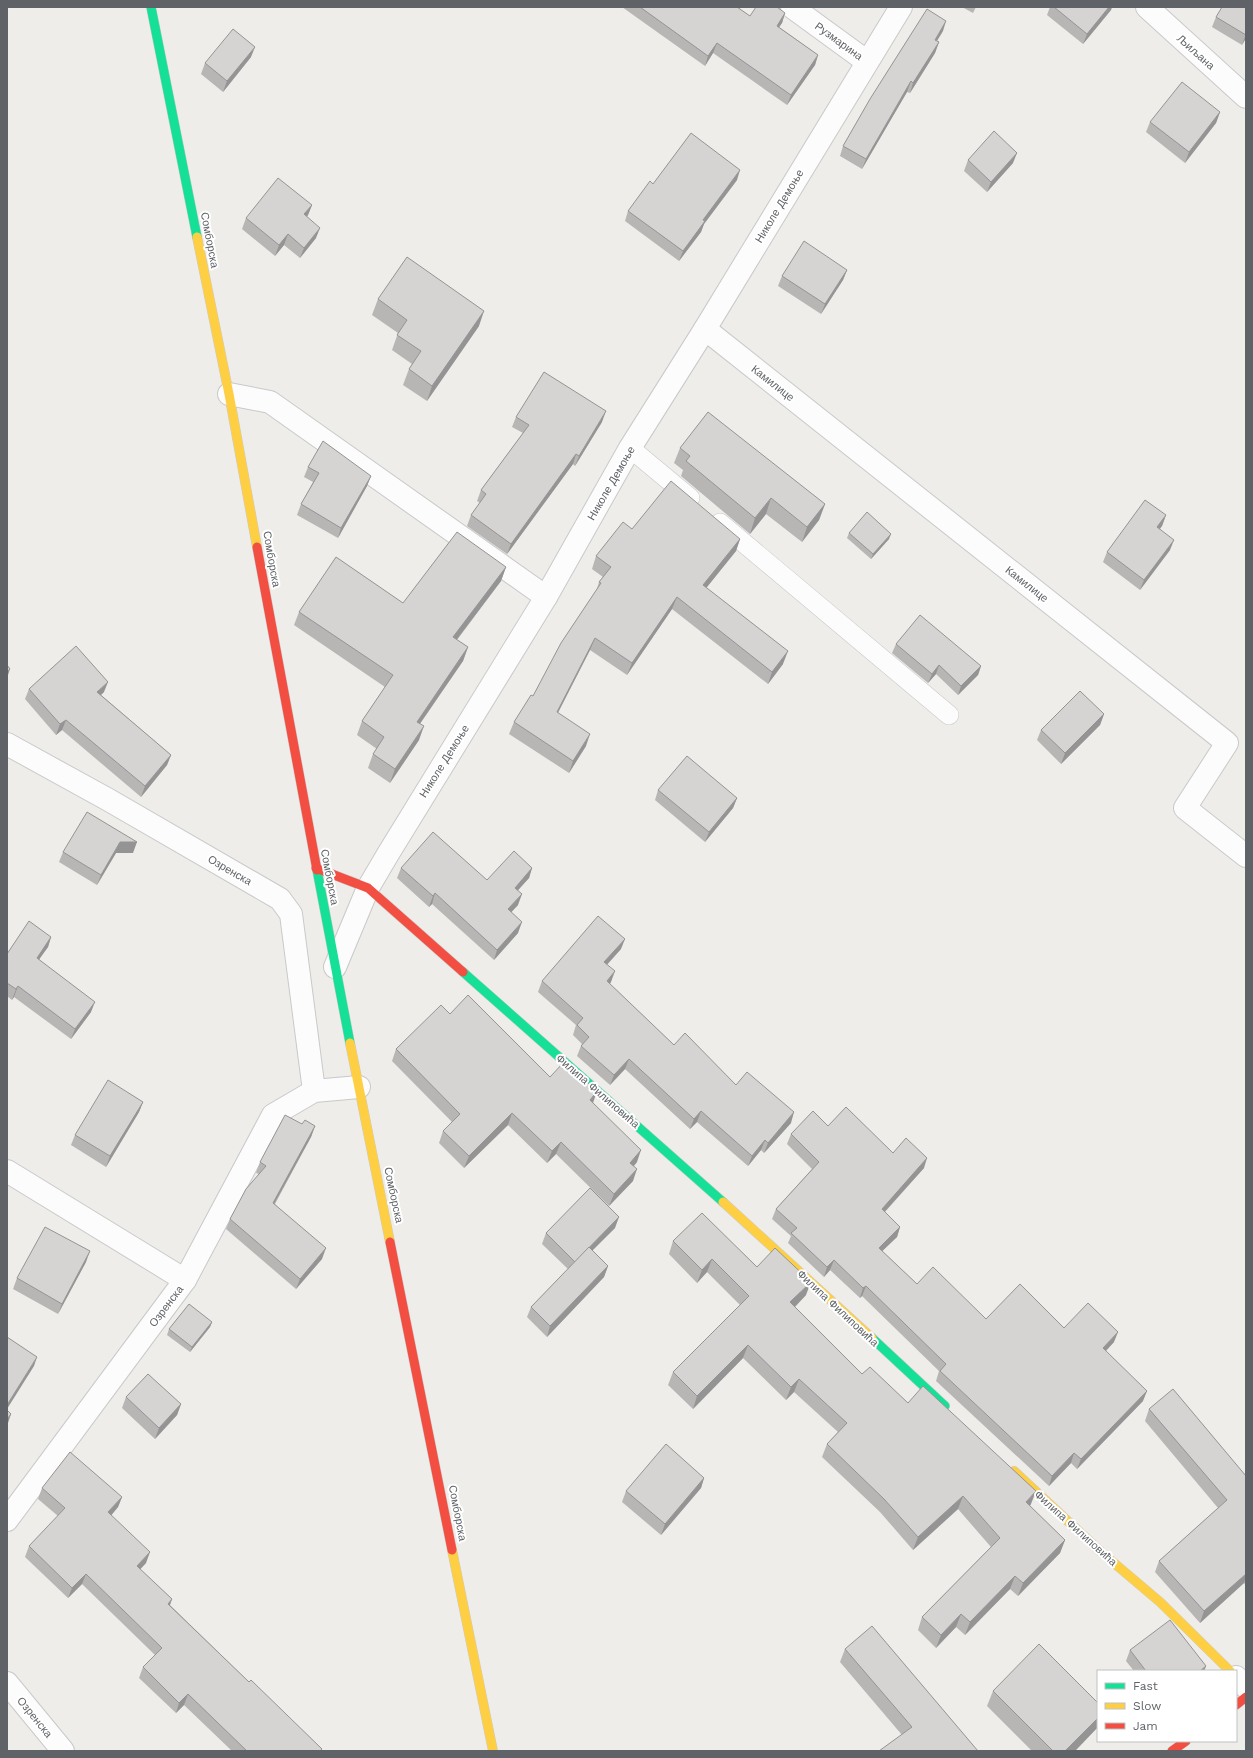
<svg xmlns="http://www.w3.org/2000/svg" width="1253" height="1758" viewBox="0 0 1253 1758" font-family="'Work Sans',sans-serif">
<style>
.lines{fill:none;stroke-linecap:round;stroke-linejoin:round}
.lane-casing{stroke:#c9c9ca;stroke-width:20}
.street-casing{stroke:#c9c9ca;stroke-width:24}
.fast-casing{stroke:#cbcbcb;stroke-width:10}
.slow-casing{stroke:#cbcbcb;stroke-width:10}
.jam-casing{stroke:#cbcbcb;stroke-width:10}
.lane{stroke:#fcfcfc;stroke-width:19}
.street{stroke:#fcfcfc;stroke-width:22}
.fast{stroke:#16e098;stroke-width:9}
.slow{stroke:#ffcf43;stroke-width:9}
.jam{stroke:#f24e42;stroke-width:9}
.wall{fill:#b7b6b5}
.shaded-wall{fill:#959494}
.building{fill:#d5d4d3;stroke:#959494}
.labels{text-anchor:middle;stroke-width:4;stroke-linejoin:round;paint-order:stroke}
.street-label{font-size:11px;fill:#5f6367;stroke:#fff}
</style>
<rect width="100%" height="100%" fill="#eeedea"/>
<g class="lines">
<g class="lane-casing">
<g id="lane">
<polyline points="630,448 690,498"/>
<polyline points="720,523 949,715"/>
</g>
</g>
<g class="street-casing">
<g id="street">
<polyline points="792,7 866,61"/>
<polyline points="1147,7 1246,97"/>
<polyline points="705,329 1227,743 1185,808 1246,856"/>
<polyline points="229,394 270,402 546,597"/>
<polyline points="7,744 107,799 280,899 291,914 314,1091"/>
<polyline points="335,967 368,888 388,854 546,597 630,448 705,329 901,7"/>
<polyline points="7,1171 185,1280"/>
<polyline points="7,1520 185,1280 273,1115 314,1091 359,1087"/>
<polyline points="1236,1677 1246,1687"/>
<polyline points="7,1683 63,1751"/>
</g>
</g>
<g class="fast-casing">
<g id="fast">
<polyline points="151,7 197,237"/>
<polyline points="317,870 350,1043"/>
<polyline points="463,972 723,1202"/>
<polyline points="872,1338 945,1406"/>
</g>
</g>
<g class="slow-casing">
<g id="slow">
<polyline points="197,237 229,394 257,547"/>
<polyline points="350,1043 390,1242"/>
<polyline points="723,1202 872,1338"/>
<polyline points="1014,1471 1101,1552 1160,1602 1230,1671"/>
<polyline points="452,1550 493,1751"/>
</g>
</g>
<g class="jam-casing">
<g id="jam">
<polyline points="257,547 317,870"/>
<polyline points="316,868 368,888 463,972"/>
<polyline points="390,1242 452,1550"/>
<polyline points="1236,1705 1246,1697"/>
<polyline points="1172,1751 1186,1741"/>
</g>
</g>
<use href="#lane" class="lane"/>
<use href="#street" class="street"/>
<use href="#fast" class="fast"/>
<use href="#slow" class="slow"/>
<use href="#jam" class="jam"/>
</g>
<g class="wall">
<polygon points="622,7 737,7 750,16 785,13 782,23 779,27 818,55 815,65 787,105 713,53 705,66"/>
<polygon points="962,7 976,7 973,13"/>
<polygon points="1050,7 1112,7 1111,10 1083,44 1047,15"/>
<polygon points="1246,7 1246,38 1242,45 1212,27 1216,17"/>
<polygon points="943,31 937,41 939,42 935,53 910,93 907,92 862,169 840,156 843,146"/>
<polygon points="251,57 223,92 201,74 205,63"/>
<polygon points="1220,112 1216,123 1185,163 1146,132 1150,122"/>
<polygon points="968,160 1013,163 987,192 964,171"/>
<polygon points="737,180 704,224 701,232 679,261 625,221 628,211 653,184"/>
<polygon points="312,205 308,215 307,217 316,238 300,258 284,245 275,256 242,229 246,218"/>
<polygon points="847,270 843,280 821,314 778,286 782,276"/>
<polygon points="378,299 479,326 427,401 403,385 409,369 412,364 392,350 398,333 372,315"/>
<polygon points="516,417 602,422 575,466 573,464 507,554 467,526 471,515 480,503 477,501 481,490 523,433 512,427"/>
<polygon points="680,448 825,504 819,520 802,542 766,514 750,534 681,476 683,470 674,463"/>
<polygon points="308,467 371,476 367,486 338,538 297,515 301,504 313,482 304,477"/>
<polygon points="1166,515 1162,526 1160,529 1170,550 1140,590 1103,562 1107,552"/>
<polygon points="632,529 740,539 736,551 706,588 783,664 768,684 672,609 627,675 590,650 558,713 586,746 569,773 509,734 514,722 533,696 596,592 599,582 603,577 592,569 596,556"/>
<polygon points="849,533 889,539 871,559 847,538"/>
<polygon points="506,567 501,581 457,640 468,647 463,661 420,724 419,740 390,783 368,768 373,754 377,749 357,735 362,721 385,687 294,625 299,612 403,603"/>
<polygon points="896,644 981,666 978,675 958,695 936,674 928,683 892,653"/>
<polygon points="29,689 104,692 101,695 171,755 167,765 141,797 62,730 56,735 25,699"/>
<polygon points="1104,714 1100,725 1061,764 1037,740 1041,730"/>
<polygon points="658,790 737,798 733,808 705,842 655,800"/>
<polygon points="63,852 133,853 116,853 97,885 59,862"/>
<polygon points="401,868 487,880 532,868 529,878 518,890 518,905 511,912 518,933 494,960 432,904 429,907 397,878"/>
<polygon points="51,937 48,947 39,959 91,1012 71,1039 14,997 12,1000 7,996 7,954"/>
<polygon points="621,949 607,965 611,982 610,984 674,1045 736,1085 791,1123 764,1153 761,1150 748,1166 697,1122 690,1129 625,1069 610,1085 577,1056 581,1046 582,1044 573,1035 576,1025 538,992 542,981"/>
<polygon points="450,1014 550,1077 593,1103 637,1162 634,1166 633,1181 609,1206 556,1154 547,1163 508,1125 464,1168 439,1143 443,1131 452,1122 392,1061 396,1049"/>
<polygon points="143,1102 139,1112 106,1167 71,1145 75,1135"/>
<polygon points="302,1124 315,1126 311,1137 275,1204 322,1259 296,1289 226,1229 230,1219 259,1174 256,1173 260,1162"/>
<polygon points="828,1126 893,1153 924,1168 885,1212 900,1227 897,1237 882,1251 917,1284 986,1319 1064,1328 1114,1342 1106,1351 1143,1401 1077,1469 1071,1463 1049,1486 936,1381 939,1371 862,1296 860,1298 830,1270 824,1277 788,1243 791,1236 772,1219 776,1209 812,1169 787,1144 791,1134"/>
<polygon points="615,1228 592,1250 608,1266 604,1277 547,1337 527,1317 531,1307 568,1269 542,1244 546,1233"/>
<polygon points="673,1241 757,1267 806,1295 795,1307 862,1374 908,1403 1031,1504 1030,1506 1065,1540 1060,1553 1018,1596 1010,1589 965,1635 956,1627 936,1648 918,1630 922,1617 991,1547 958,1509 913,1550 880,1512 822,1457 827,1444 838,1432 794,1392 786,1400 743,1358 693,1409 668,1385 673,1372 740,1305 707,1272 697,1283 669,1254"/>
<polygon points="86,1262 58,1314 13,1289 17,1278"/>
<polygon points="212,1322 210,1327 190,1352 167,1335 169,1329"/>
<polygon points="126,1397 181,1404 177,1415 155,1439 122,1408"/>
<polygon points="1149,1409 1246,1476 1246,1586 1244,1583 1200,1623 1155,1572 1159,1561 1218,1508 1145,1421"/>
<polygon points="704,1478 701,1488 661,1535 622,1502 626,1491"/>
<polygon points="42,1488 122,1497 118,1507 111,1515 146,1563 140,1569 172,1599 170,1605 249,1682 322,1749 321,1751 232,1751 184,1705 176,1713 139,1678 143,1667 155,1655 82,1584 68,1598 25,1557 29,1546 58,1516 38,1499"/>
<polygon points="845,1649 978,1751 902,1735 840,1662"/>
<polygon points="1130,1650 1206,1666 1204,1671 1134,1671 1126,1661"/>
<polygon points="993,1691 1098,1703 1098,1727 1075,1751 1032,1751 987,1706"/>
</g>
<g class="shaded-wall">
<polygon points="1109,7 1112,7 1111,10 1083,44 1087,34"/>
<polygon points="785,13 782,23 773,36 777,26"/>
<polygon points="946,21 943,31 931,50 935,40"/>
<polygon points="1246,34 1246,38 1242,45"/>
<polygon points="939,42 935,53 910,93 913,83"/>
<polygon points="717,43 713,53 705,66 708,56"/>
<polygon points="255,47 251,57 223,92 227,81"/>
<polygon points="818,55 815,65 787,105 791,95"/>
<polygon points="911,81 907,92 862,169 866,159"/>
<polygon points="1220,112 1216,123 1185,163 1189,152"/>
<polygon points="1017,153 1013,163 987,192 991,182"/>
<polygon points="740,170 737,180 704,224 701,232 679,261 683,251 703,220"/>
<polygon points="312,205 308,215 300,225 304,214"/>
<polygon points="320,228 316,238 300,258 304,248"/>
<polygon points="288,234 284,245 275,256 279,245"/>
<polygon points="847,270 843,280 821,314 825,304"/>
<polygon points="484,311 479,326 427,401 432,386"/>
<polygon points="606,411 602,422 575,466 579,456"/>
<polygon points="576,454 573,464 507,554 511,544"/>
<polygon points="371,476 367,486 338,538 341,528"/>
<polygon points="771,498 766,514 750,534 755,518"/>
<polygon points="825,504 819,520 802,542 807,527"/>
<polygon points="1166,515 1162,526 1153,537 1157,527"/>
<polygon points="891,534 889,539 871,559 873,554"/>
<polygon points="740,539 736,551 699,597 703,585"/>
<polygon points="1174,540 1170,550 1140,590 1144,580"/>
<polygon points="506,567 501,581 448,651 453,637"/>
<polygon points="677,597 672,609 627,675 632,663"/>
<polygon points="595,638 590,650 552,724 557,712"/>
<polygon points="468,647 463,661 412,735 417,722"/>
<polygon points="788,651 783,664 768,684 772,672"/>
<polygon points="939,665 936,674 928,683 932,674"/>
<polygon points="981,666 978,675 958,695 961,686"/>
<polygon points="10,669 7,678 7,672"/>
<polygon points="108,682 104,692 93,702 97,692"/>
<polygon points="1104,714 1100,725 1061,764 1065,753"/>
<polygon points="66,720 62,730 56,735 60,724"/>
<polygon points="424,726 419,740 390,783 395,769"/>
<polygon points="590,734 586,746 569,773 573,761"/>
<polygon points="171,755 167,765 141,797 145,786"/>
<polygon points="737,798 733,808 705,842 709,832"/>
<polygon points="120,842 137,842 133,853 116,853 97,885 101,875"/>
<polygon points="532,868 529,878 511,898 515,888"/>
<polygon points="435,893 432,904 429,907 433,896"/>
<polygon points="522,894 518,905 504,920 508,909"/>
<polygon points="522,922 518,933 494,960 497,950"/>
<polygon points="51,937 48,947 33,968 37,958"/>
<polygon points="625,939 621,949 600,972 604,962"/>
<polygon points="615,971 611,982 603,991 607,981"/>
<polygon points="18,986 14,997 12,1000 16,989"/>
<polygon points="95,1002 91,1012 71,1039 75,1029"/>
<polygon points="629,1059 625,1069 610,1085 614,1075"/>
<polygon points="597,1091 593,1103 590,1100"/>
<polygon points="143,1102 139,1112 106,1167 110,1156"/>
<polygon points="701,1111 697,1122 690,1129 694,1119"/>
<polygon points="794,1112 791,1123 764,1153 768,1143"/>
<polygon points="512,1113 508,1125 464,1168 469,1156"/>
<polygon points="315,1126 311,1137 269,1213 273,1203"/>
<polygon points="765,1140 761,1150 748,1166 752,1156"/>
<polygon points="561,1142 556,1154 547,1163 552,1151"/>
<polygon points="641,1150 637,1162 626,1175 630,1163"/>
<polygon points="927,1158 924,1168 878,1219 882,1209"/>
<polygon points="637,1169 633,1181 609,1206 614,1194"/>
<polygon points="619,1217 615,1228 571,1272 575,1262"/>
<polygon points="900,1227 897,1237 875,1258 879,1248"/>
<polygon points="326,1248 322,1259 296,1289 300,1279"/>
<polygon points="90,1251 86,1262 58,1314 62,1304"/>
<polygon points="712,1259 707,1272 697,1283 702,1270"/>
<polygon points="834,1260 830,1270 824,1277 827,1267"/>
<polygon points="608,1266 604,1277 547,1337 550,1326"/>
<polygon points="811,1282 806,1295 786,1316 790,1302"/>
<polygon points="866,1286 862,1296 860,1298 863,1288"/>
<polygon points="212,1322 210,1327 190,1352 192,1347"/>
<polygon points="1118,1332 1114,1342 1099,1358 1103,1348"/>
<polygon points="748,1345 743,1358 693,1409 697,1396"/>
<polygon points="37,1357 34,1366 7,1409 7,1405"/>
<polygon points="799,1379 794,1392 786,1400 791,1387"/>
<polygon points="1147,1391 1143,1401 1077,1469 1081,1459"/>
<polygon points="181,1404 177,1415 155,1439 159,1428"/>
<polygon points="11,1414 8,1423 7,1424 7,1419"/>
<polygon points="1074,1453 1071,1463 1049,1486 1052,1476"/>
<polygon points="704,1478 701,1488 661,1535 665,1524"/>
<polygon points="1036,1491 1031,1504 1021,1515 1026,1502"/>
<polygon points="963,1496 958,1509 913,1550 918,1537"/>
<polygon points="122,1497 118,1507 105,1523 108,1512"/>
<polygon points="1065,1540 1060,1553 1018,1596 1023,1583"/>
<polygon points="150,1552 146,1563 133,1577 137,1566"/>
<polygon points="86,1574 82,1584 68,1598 72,1588"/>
<polygon points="1246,1574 1246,1577 1244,1583 1200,1623 1204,1611"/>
<polygon points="1015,1576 1010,1589 965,1635 970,1622"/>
<polygon points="172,1599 168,1610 168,1604"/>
<polygon points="961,1614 956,1627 936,1648 941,1635"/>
<polygon points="1206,1666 1204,1671 1200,1671"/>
<polygon points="188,1694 184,1705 176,1713 179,1703"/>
<polygon points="1098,1718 1098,1727 1075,1751 1065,1751"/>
</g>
<g class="building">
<polygon points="640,7 737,7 750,16 756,7 777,7 785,13 777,26 818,55 791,95 717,43 708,56"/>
<polygon points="1054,7 1109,7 1087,34"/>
<polygon points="1222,7 1246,7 1246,35 1216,17"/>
<polygon points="927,9 946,21 935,40 939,42 913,83 911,81 866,159 843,146 870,99"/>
<polygon points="233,29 255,47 227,81 205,63"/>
<polygon points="1182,82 1220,112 1189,152 1150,122"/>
<polygon points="994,131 1017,153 991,182 968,160"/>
<polygon points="691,133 740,170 703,220 705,221 683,251 628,211 650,181 653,184"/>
<polygon points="278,178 312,205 304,214 320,228 304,248 288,234 279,245 246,218"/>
<polygon points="804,241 847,270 825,304 782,276"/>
<polygon points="407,257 484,311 432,386 409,369 421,351 397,335 407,320 378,299"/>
<polygon points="544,372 606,411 579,456 576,454 511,544 471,515 486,494 481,490 529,425 516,417"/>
<polygon points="708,412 825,504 807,527 771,498 755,518 686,461 690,456 680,448"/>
<polygon points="323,441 371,476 341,528 301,504 319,473 308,467"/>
<polygon points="671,481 740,539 703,585 788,651 772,672 677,597 632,663 595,638 557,712 590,734 573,761 514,722 531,695 533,696 561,643 601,583 599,582 611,567 596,556 623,522 632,529"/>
<polygon points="1145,500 1166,515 1157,527 1174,540 1144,580 1107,552"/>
<polygon points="867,512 891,534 873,554 849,533"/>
<polygon points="457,532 506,567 453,637 468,647 417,722 424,726 395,769 373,754 384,737 362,721 393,675 299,612 336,557 403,603"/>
<polygon points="920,615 981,666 961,686 939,665 932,674 896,644"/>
<polygon points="76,646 108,682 97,692 171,755 145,786 66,720 60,724 29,689"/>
<polygon points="7,665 10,669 7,672"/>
<polygon points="1080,691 1104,714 1065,753 1041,730"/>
<polygon points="687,756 737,798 709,832 658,790"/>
<polygon points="87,812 137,842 120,842 101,875 63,852"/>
<polygon points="433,832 487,880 514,851 532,868 515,888 522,894 508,909 522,922 497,950 435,893 433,896 401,868"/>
<polygon points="598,916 625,939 604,962 615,971 607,981 674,1045 685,1033 736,1085 747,1072 794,1112 768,1143 765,1140 752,1156 701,1111 694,1119 629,1059 614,1075 581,1046 589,1037 577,1025 583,1018 542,981"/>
<polygon points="29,921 51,937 37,958 95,1002 75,1029 18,986 16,989 7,983 7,954"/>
<polygon points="468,995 550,1077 564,1062 597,1091 590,1100 641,1150 630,1163 637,1169 614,1194 561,1142 552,1151 512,1113 469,1156 443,1131 460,1114 396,1049 441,1005 450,1014"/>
<polygon points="108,1080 143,1102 110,1156 75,1135"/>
<polygon points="846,1107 893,1153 906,1138 927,1158 882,1209 900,1227 879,1248 917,1284 933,1267 986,1319 1020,1284 1064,1328 1088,1303 1118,1332 1103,1348 1147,1391 1081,1459 1074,1453 1052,1476 940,1371 946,1364 866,1286 863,1288 834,1260 827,1267 791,1233 797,1228 776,1209 819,1162 791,1134 813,1111 828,1126"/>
<polygon points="285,1115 302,1124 305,1120 315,1126 273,1203 326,1248 300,1279 230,1219 246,1189 266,1166 260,1162"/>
<polygon points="590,1188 619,1217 575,1262 546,1233"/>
<polygon points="702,1213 757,1267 775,1248 811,1282 790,1302 862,1374 870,1367 908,1403 923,1386 1036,1491 1026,1502 1065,1540 1023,1583 1015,1576 970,1622 961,1614 941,1635 922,1617 1000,1538 963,1496 918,1537 884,1499 827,1444 847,1423 799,1379 791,1387 748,1345 697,1396 673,1372 749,1296 712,1259 702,1270 673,1241"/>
<polygon points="45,1227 90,1251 62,1304 17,1278"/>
<polygon points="589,1247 608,1266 550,1326 531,1307"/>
<polygon points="189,1304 212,1322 192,1347 169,1329"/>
<polygon points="7,1337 37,1357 7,1405"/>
<polygon points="148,1374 181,1404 159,1428 126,1397"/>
<polygon points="1173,1389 1246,1476 1246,1574 1204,1611 1159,1561 1227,1500 1149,1409"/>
<polygon points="7,1410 11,1414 7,1419"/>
<polygon points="666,1444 704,1478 665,1524 626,1491"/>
<polygon points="70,1452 122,1497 108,1512 150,1552 137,1566 172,1599 168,1604 249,1682 251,1680 322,1749 320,1751 247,1751 188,1694 179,1703 143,1667 162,1648 86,1574 72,1588 29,1546 65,1508 42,1488"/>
<polygon points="1170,1620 1206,1666 1200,1671 1146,1671 1130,1650"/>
<polygon points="872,1626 978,1751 879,1751 912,1727 845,1649"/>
<polygon points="1039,1644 1098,1703 1098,1718 1065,1751 1053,1751 993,1691"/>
</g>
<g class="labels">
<g class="street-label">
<text transform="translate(839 41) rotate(36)" y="4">Рузмарина</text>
<text transform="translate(1196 52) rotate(42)" y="4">Љиљана</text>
<text transform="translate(779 206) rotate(-59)" y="4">Николе Демоње</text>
<text transform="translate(210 240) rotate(79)" y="4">Сомборска</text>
<text transform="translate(773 383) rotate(38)" y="4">Камилице</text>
<text transform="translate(611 483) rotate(-60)" y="4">Николе Демоње</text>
<text transform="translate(272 559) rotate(80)" y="4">Сомборска</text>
<text transform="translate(1027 584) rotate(38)" y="4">Камилице</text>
<text transform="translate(444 761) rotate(-58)" y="4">Николе Демоње</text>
<text transform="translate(230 870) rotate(30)" y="4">Озренска</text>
<text transform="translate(330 877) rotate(79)" y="4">Сомборска</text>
<text transform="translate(598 1091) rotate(41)" y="4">Филипа Филиповића</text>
<text transform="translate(394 1195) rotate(78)" y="4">Сомборска</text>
<text transform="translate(166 1306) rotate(-53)" y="4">Озренска</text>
<text transform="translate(838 1308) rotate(43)" y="4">Филипа Филиповића</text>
<text transform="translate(458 1513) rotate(79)" y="4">Сомборска</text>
<text transform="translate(1076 1528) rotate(42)" y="4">Филипа Филиповића</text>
<text transform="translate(35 1717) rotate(51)" y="4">Озренска</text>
</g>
</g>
<rect width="1253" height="1758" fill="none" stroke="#5f6367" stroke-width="16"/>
<rect x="1097" y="1670" width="140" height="72" fill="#ffffff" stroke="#bfc1c2"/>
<rect x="1105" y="1683" width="20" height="6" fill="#16e098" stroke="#bfc1c2"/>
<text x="1133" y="1690" font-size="12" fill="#5f6367">Fast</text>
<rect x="1105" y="1703" width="20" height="6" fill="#ffcf43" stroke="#bfc1c2"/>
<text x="1133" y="1710" font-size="12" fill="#5f6367">Slow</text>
<rect x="1105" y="1723" width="20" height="6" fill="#f24e42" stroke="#bfc1c2"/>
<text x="1133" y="1730" font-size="12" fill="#5f6367">Jam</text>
</svg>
